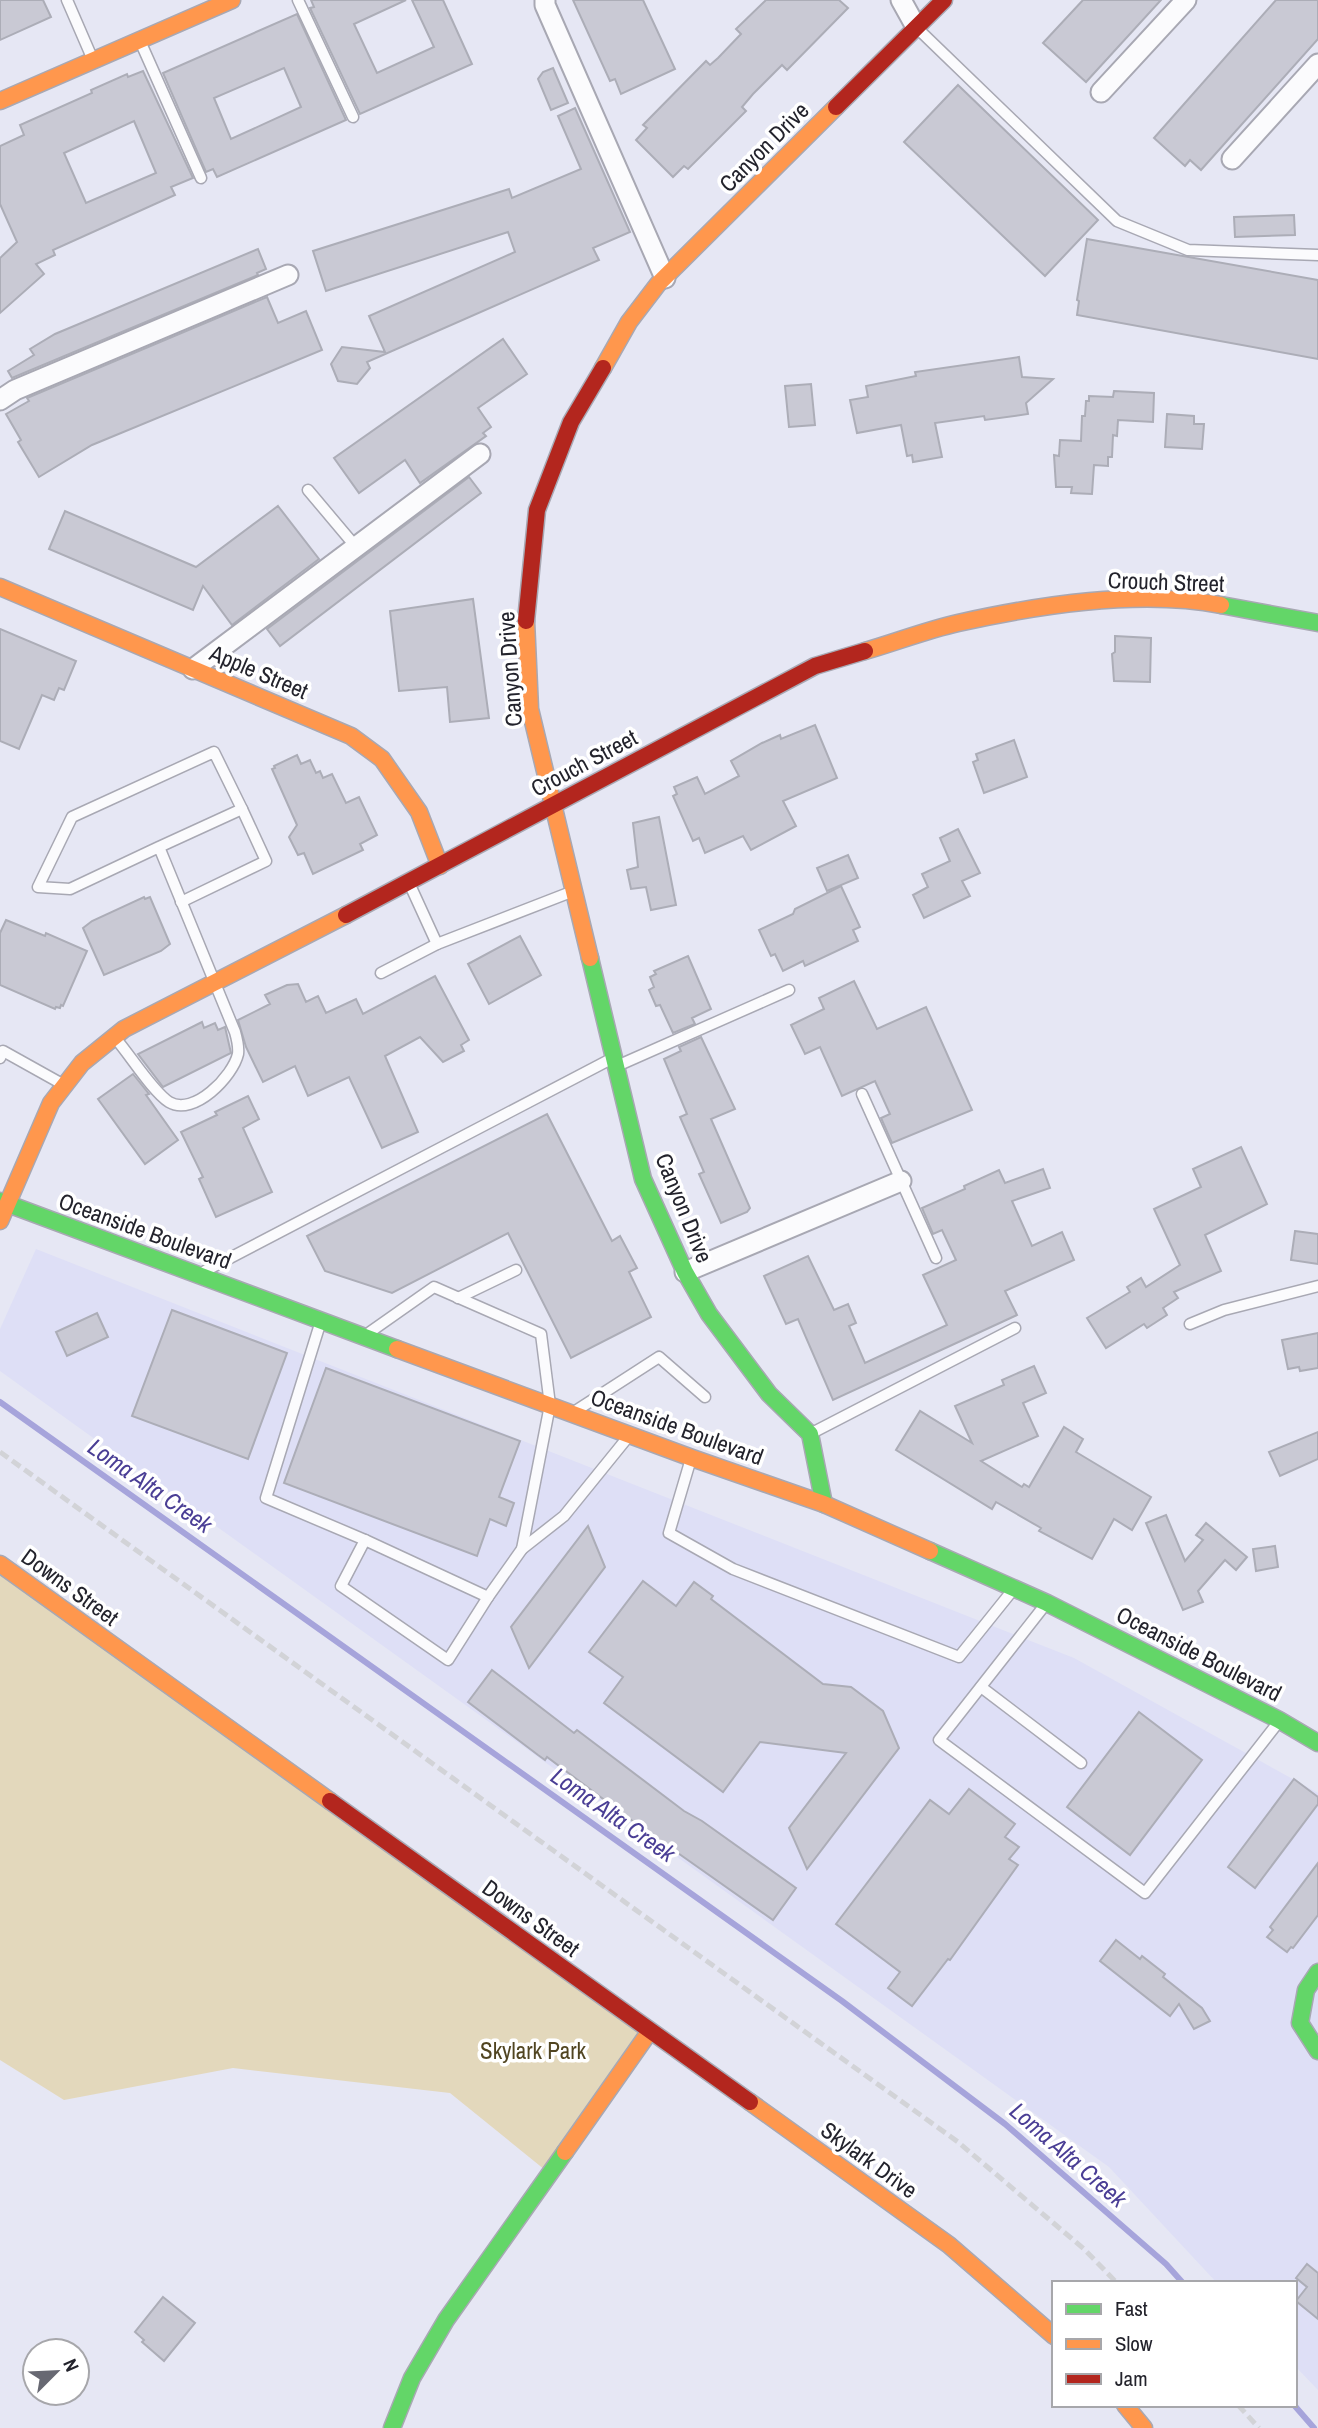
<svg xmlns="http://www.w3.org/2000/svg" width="1318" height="2428" viewBox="0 0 1318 2428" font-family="'Archivo Narrow',sans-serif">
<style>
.built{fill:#dedff6}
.green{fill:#e3d8bc}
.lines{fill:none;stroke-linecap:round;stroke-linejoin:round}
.stream{stroke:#a6a4db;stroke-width:6}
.building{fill:#c9c9d4;stroke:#acadb7;stroke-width:2;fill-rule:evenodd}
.lane-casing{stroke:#a8a8b3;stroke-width:13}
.street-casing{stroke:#a8a8b3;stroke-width:23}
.fast-casing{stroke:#a8a8b3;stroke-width:19}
.slow-casing{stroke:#a8a8b3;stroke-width:19}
.jam-casing{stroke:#a8a8b3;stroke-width:19}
.lane{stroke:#fbfbfd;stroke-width:10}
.street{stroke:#fbfbfd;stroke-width:19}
.fast{stroke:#63d668;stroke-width:16}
.slow{stroke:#ff974d;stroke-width:16}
.jam{stroke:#b3261e;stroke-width:16}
.rail{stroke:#d2d3d7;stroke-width:5;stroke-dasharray:10 5;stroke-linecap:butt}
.labels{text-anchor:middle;stroke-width:7;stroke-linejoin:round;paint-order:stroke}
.street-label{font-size:23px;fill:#23232c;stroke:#fff}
.park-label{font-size:23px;fill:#514521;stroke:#fff}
.water-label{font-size:24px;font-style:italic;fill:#4a3e95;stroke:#fff}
</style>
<rect width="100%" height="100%" fill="#e6e7f4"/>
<polygon class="built" points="36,1249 1074,1658 1318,1793 1318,2390 1295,2366 1295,2283 1217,2283 1109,2167 0,1371 0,1329"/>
<polygon class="green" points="0,1564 651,2031 550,2174 450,2093 233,2068 64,2100 0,2060"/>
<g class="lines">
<g class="stream">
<polyline points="0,1402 842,2001 1005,2124 1166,2264 1183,2283"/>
<polyline points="1294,2405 1314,2428"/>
</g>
</g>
<g class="building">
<polygon points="0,0 43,0 51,17 0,40"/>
<polygon points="311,0 406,0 354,24 377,73 434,47 412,0 443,0 472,64 360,114 310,8 314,7"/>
<polygon points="573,0 643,0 675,69 621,94 615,79 610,81"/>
<polygon points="766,0 839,0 848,8 787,70 782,65 753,94 742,107 746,111 688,169 684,166 673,177 636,140 647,128 643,125 706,61 710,65 718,58 741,34 736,29"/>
<polygon points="1083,0 1161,0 1086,82 1043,43"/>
<polygon points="1276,0 1318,0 1318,39 1201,170 1190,160 1185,166 1154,138"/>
<path d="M297,14L346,120L217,177L213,169L206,172L163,73ZM284,68L301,107L231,139L214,98Z"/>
<polygon points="553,68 568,103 551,110 538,79 543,72"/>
<path d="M143,71L193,178L171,187L175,195L53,250L55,255L36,264L44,274L0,313V258L17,242L0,204V146L24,135L20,125L92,93L91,90L127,74L128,77ZM134,121L156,173L86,203L64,153Z"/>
<polygon points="958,85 1098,220 1045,276 904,142"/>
<polygon points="575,108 630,232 593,248 599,260 367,362 370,368 357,384 338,381 331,364 342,347 385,352 369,316 515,252 508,232 326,291 313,251 509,189 512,198 581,169 558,116"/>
<polygon points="1294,215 1295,235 1235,237 1234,217"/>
<polygon points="1087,239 1318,280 1318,359 1077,315 1079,301 1077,300"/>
<polygon points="258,249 266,269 257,273 258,275 12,378 8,371 34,355 30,349 55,334"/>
<polygon points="267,297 278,323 306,311 322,350 92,445 39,477 18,442 21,440 6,414 29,401 27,398"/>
<polygon points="503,339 527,374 478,408 491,427 483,433 486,436 420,483 405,460 359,493 334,458"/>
<polygon points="1019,357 1022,377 1053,379 1026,403 1028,414 985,420 984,416 935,423 942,457 913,462 912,455 907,456 901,425 857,433 850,400 868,397 866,386 916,376 915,372"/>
<polygon points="811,384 815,425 789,427 785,386"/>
<polygon points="1114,391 1154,393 1153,422 1118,420 1117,436 1113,435 1112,457 1108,457 1108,466 1094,465 1092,494 1071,493 1072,487 1056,487 1054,455 1059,456 1060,440 1081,441 1082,416 1085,416 1086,401 1089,401 1089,396 1113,397"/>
<polygon points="1167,414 1194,416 1194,424 1204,424 1202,449 1165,447"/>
<polygon points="469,477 481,493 280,646 267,629"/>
<polygon points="278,506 319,559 232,625 203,586 193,610 49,549 65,511 196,567"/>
<polygon points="473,599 489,718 450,722 447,687 399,691 390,611"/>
<polygon points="0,629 76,661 64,690 59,688 54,700 42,695 19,749 0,741"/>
<polygon points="1115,636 1151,638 1150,682 1114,681 1112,654 1115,652"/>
<polygon points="815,725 837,778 783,801 796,826 751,850 743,836 705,853 699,838 693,841 673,796 677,794 674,787 697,777 705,794 739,776 731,761 762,743 780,735 781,739"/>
<polygon points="1014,740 1027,777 984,793 973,762 978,760 976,754"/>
<polygon points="297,755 301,764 310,760 316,773 320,771 323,778 332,774 346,803 359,797 377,835 360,844 363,850 313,874 304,853 298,855 289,837 297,825 272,769 275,768 274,766"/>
<polygon points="659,817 676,905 651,910 646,887 631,889 627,870 638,867 633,823"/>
<polygon points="958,829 980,873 962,881 970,896 924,918 913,895 928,887 922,874 950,861 940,838"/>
<polygon points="848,855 858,878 827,891 817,868"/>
<polygon points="841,886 860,927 853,930 858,941 805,966 803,961 783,971 775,954 771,956 759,930 793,914 795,909"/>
<polygon points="144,897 145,899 150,897 170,944 161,951 104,975 83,928 92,921"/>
<polygon points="6,920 45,936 46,933 87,951 63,1006 61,1005 60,1008 56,1007 55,1009 0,985 0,933"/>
<polygon points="520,936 541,975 489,1004 468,964"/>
<polygon points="688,956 711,1009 692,1018 695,1024 673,1033 660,1005 656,1006 649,990 654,987 650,977 656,974 654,971"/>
<polygon points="435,976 469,1040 461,1045 464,1051 443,1062 420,1037 385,1056 418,1132 382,1148 349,1077 308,1096 295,1066 263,1082 246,1047 238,1020 270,1004 265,995 287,985 298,984 306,1002 318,996 326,1013 356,999 363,1014"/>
<polygon points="854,981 877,1029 926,1007 972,1110 892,1143 881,1118 890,1114 875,1081 842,1096 820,1047 805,1054 791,1025 824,1009 819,998"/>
<polygon points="202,1022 204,1028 215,1023 218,1030 225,1027 231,1053 163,1087 138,1054"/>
<polygon points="701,1037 735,1109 711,1119 750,1208 747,1212 721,1223 699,1174 704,1172 680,1117 687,1114 664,1059 681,1051 679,1047"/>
<polygon points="133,1074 149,1094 146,1095 178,1140 145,1164 98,1099"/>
<polygon points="248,1096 259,1119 243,1128 272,1192 216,1217 199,1179 203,1177 181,1132 217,1115 215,1112"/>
<polygon points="547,1114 612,1241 620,1236 637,1268 629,1272 651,1317 571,1358 508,1233 392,1293 325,1271 307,1236"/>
<polygon points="1241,1147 1267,1204 1205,1235 1221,1271 1174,1292 1178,1298 1163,1308 1167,1315 1147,1328 1144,1324 1106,1348 1087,1318 1130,1292 1127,1287 1141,1278 1146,1287 1180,1265 1154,1209 1201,1187 1193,1169"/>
<polygon points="1043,1169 1050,1188 1012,1201 1032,1246 1062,1232 1074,1260 1005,1291 1017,1315 833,1400 798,1319 786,1324 764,1276 808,1256 834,1310 848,1304 856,1323 849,1326 865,1363 947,1325 923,1275 956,1260 942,1230 933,1234 922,1208 965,1189 964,1186 999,1170 1005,1183"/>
<polygon points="1295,1231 1318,1234 1318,1264 1291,1260"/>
<polygon points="172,1310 287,1353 248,1459 132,1416"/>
<polygon points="97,1313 108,1337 67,1356 56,1332"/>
<polygon points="1318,1333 1318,1368 1300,1371 1299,1367 1288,1369 1282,1340"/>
<polygon points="1034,1366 1046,1393 1023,1403 1038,1436 981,1461 1022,1487 1024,1484 1029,1487 1064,1427 1083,1439 1076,1452 1151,1497 1132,1530 1114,1519 1092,1559 1039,1531 1041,1528 996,1502 992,1509 896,1450 920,1411 972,1443 955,1406 1004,1385 1002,1380"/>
<polygon points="326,1368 520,1441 499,1497 514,1503 506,1526 490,1519 477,1556 284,1483"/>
<polygon points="1318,1432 1318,1459 1280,1476 1269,1452"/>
<polygon points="1166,1515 1185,1561 1203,1540 1196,1535 1206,1523 1247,1557 1236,1570 1225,1560 1198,1591 1203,1602 1183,1610 1146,1523"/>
<polygon points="588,1526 605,1567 529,1668 511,1627"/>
<polygon points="1275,1546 1278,1567 1256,1571 1253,1549"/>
<polygon points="643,1581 676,1606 694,1582 713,1596 711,1599 823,1684 851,1687 883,1711 899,1748 807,1869 789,1828 846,1753 760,1742 723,1792 604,1703 623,1677 589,1652"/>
<polygon points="492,1670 574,1733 577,1730 684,1811 702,1821 796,1888 773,1920 675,1851 674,1852 547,1757 545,1760 538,1755 468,1702"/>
<polygon points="1139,1712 1202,1760 1130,1855 1067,1807"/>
<polygon points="1294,1779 1318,1797 1318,1804 1255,1888 1228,1867"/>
<polygon points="969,1789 1015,1824 1005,1837 1019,1847 1009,1859 1018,1865 950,1960 948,1959 912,2006 888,1988 900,1972 836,1924 930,1800 949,1814"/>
<polygon points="1318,1863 1318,1915 1293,1948 1291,1947 1287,1952 1267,1937 1273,1930 1270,1927"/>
<polygon points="1116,1940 1140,1959 1142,1956 1165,1974 1163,1977 1202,2008 1210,2021 1194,2029 1179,2004 1170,2016 1100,1961"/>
<polygon points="1307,2264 1318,2273 1318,2319 1296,2301 1307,2287 1296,2278"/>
<polygon points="163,2297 195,2323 164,2361 142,2342 144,2340 135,2332"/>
</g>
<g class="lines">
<g class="lane-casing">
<g id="lane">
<polyline points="67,0 93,60"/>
<polyline points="298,0 353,117"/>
<polyline points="917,28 1117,221 1188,250 1318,255"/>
<polyline points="140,41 201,178"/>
<polyline points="308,490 356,547"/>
<polyline points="410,885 437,944 571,892"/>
<polyline points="181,902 266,861 242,809"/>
<polyline points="381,973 437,944"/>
<path d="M116,1039C130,1055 153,1092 169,1102C194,1117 233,1076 238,1054C239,1046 237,1039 235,1032L159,847L242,809L214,752L72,817L38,887L70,889L159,847"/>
<polyline points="0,1058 3,1051 64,1085"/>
<polyline points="617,1066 789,990"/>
<polyline points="862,1094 936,1258"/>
<polyline points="205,1271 611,1059"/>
<polyline points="458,1298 516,1270"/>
<polyline points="320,1324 266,1498 365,1540 488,1597 522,1549 564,1516 628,1437"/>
<polyline points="1190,1324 1224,1310 1318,1286"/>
<polyline points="370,1332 434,1287 541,1334 550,1405 522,1549"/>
<polyline points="577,1410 659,1357 705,1397"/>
<polyline points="810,1434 1015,1328"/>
<polyline points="690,1462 669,1533 733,1569 959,1657 1012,1591"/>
<polyline points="365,1540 341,1586 448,1660 488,1597"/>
<polyline points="1045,1605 939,1740 1145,1893 1277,1724"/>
<polyline points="981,1687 1081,1763"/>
</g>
</g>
<g class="street-casing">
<g id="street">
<polyline points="545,0 545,5 665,278"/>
<polyline points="901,0 916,27"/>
<polyline points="1101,92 1186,0"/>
<polyline points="1232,159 1318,64"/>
<polyline points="0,400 15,390 288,275"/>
<polyline points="193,669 480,454"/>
<polyline points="685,1272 901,1181"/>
</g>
</g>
<g class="fast-casing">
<g id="fast">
<polyline points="1221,605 1318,623"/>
<polyline points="590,958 643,1179 685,1272 709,1314 769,1394 810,1434 824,1504"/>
<polyline points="0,1201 397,1349"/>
<polyline points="930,1551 1047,1603 1279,1720 1318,1743"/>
<polyline points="1318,1972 1306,1990 1300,2023 1318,2051"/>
<polyline points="392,2428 412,2378 446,2320 565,2152"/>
</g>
</g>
<g class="slow-casing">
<g id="slow">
<polyline points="0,101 232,0"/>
<polyline points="603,368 629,322 658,284 836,107"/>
<polyline points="0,587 351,736 382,759 419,812 440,866"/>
<polyline points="526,621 530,709 590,958"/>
<path d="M865,651C896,642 927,630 958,623C1039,605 1139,589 1221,605"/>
<polyline points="0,1221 51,1103 82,1063 124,1029 346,915"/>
<polyline points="397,1349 692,1458 824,1504 930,1551"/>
<polyline points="0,1564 330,1801"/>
<polyline points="750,2102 949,2245 1054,2336"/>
<polyline points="565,2152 650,2031"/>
<polyline points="1125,2405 1144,2428"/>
</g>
</g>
<g class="jam-casing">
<g id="jam">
<polyline points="836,107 944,0"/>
<polyline points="526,621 537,510 571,422 603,368"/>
<polyline points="346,915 815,666 865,651"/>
<polyline points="330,1801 750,2102"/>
</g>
</g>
<use href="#lane" class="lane"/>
<use href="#street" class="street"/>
<use href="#fast" class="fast"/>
<use href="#slow" class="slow"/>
<use href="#jam" class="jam"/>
<g class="rail">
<polyline points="0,1452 958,2142 1084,2249 1117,2283"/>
<polyline points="1238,2405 1259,2428"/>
</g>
</g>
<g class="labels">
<g class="street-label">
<text transform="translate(764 147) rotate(-45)" y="8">Canyon Drive</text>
<text transform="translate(1166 582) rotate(2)" y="8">Crouch Street</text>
<text transform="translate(510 669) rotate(-94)" y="8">Canyon Drive</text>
<text transform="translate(259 672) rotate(23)" y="8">Apple Street</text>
<text transform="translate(584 763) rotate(-28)" y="8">Crouch Street</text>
<text transform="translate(684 1208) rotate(68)" y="8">Canyon Drive</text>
<text transform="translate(145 1231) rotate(20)" y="8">Oceanside Boulevard</text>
<text transform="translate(677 1427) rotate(20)" y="8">Oceanside Boulevard</text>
<text transform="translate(70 1587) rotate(36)" y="8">Downs Street</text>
<text transform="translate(1199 1654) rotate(27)" y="8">Oceanside Boulevard</text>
<text transform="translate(531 1918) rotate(36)" y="8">Downs Street</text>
<text transform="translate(869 2160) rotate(36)" y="8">Skylark Drive</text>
</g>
<g class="park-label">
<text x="533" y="2059">Skylark Park</text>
</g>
<g class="water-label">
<text transform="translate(150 1486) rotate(35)" y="8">Loma Alta Creek</text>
<text transform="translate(613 1815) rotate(35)" y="8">Loma Alta Creek</text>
<text transform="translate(1068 2155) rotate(41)" y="8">Loma Alta Creek</text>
</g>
</g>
<rect x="1052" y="2281" width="245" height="126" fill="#ffffff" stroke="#a7a7ab" stroke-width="2"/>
<rect x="1066" y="2304" width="35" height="10" fill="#63d668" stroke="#a7a7ab" stroke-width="2"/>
<text x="1115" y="2316" font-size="21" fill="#23232c">Fast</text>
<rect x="1066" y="2339" width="35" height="10" fill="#ff974d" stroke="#a7a7ab" stroke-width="2"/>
<text x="1115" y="2351" font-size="21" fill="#23232c">Slow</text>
<rect x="1066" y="2374" width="35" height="10" fill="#b3261e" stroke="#a7a7ab" stroke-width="2"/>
<text x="1115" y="2386" font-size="21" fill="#23232c">Jam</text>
<g transform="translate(56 2372) rotate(66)"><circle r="33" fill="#ffffff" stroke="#a7a7ab" stroke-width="2"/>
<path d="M0-5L12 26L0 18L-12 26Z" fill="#676872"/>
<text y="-10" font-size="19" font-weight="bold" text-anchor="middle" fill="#23232c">N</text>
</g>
</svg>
